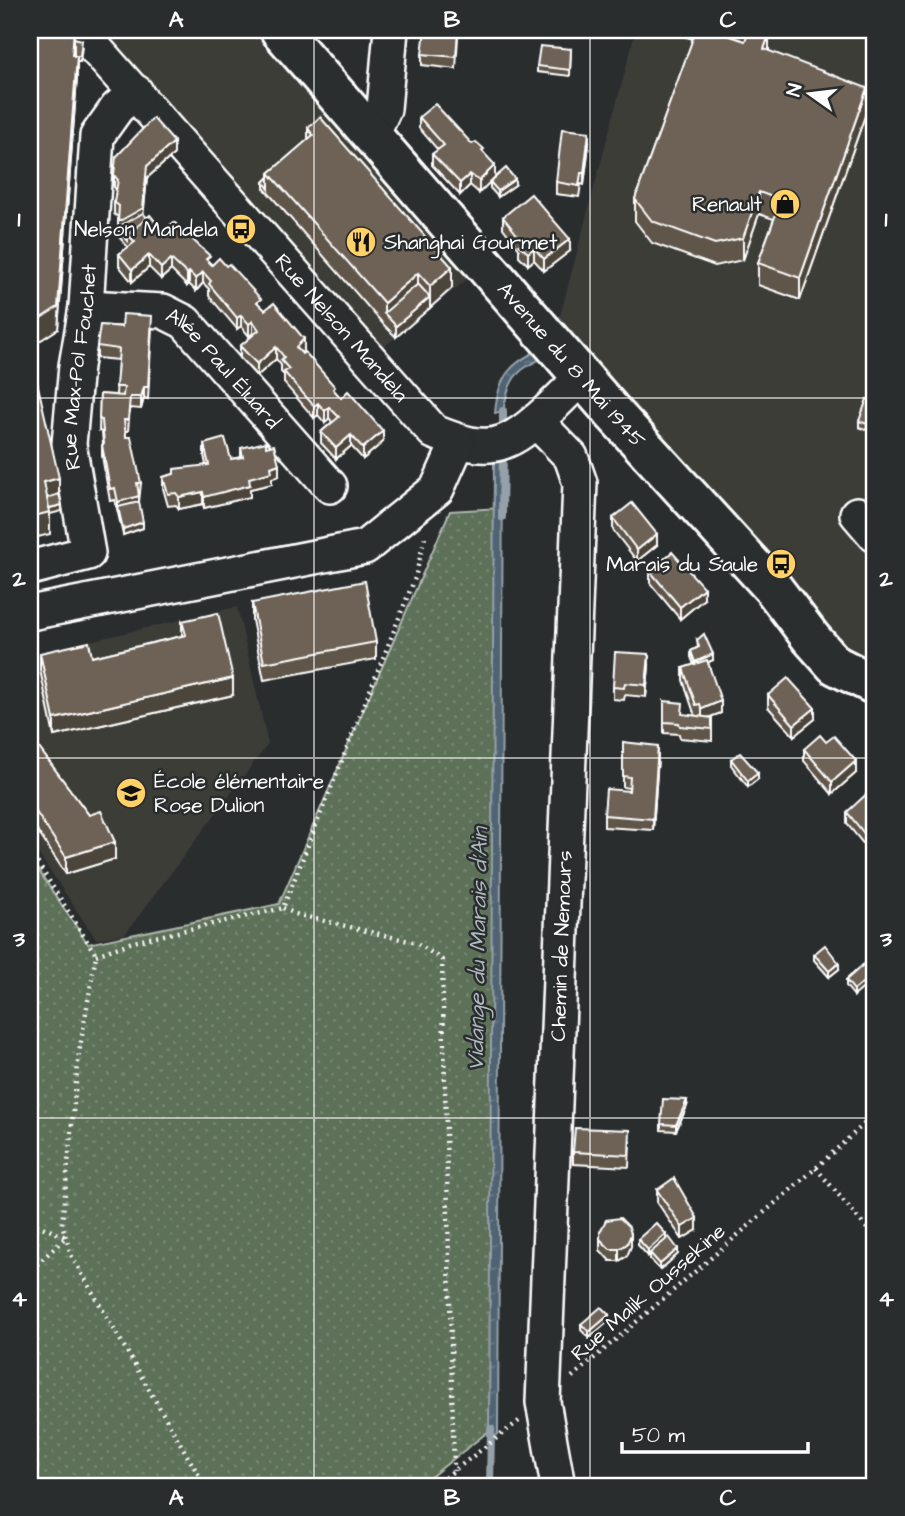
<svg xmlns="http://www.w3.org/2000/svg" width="905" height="1516" viewBox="0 0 905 1516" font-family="'Architects Daughter',sans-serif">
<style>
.built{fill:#3e3d39}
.park{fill:url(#park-dots);stroke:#aeb7ac;stroke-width:2}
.water{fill:url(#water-ripples);stroke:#95a1aa;stroke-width:2}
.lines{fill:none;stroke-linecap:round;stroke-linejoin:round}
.stream{stroke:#95a1aa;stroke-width:8}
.minor-casing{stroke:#fff;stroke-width:38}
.major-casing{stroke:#fff;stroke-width:44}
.path{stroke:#fff;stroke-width:4.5;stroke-dasharray:2 5;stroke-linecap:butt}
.minor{stroke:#2a2d2e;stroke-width:33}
.major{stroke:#2a2d2e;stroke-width:38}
.wall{fill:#5e5448;stroke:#fff;stroke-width:2}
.shaded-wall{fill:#4c453b;stroke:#fff;stroke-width:2}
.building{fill:#6d6254;stroke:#fff;stroke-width:2}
.grid{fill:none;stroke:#fff;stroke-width:2;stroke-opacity:0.55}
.labels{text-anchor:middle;stroke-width:5;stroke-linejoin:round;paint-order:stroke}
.poi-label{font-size:21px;fill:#fff;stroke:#2a2d2e;text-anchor:end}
.street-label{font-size:21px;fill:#fff;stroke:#2a2d2e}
.water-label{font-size:23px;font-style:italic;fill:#b0b9c0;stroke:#2a2d2e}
.neatline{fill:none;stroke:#fff;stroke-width:2.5}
.grid-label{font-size:23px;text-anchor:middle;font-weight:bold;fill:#fff}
</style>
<defs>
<pattern id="park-dots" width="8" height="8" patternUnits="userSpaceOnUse" patternTransform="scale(1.75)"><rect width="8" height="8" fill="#5d6f59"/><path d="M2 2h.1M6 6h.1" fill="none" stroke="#758572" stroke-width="1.8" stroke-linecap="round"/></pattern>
<pattern id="water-ripples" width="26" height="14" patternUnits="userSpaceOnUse" patternTransform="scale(1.75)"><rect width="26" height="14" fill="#4f6372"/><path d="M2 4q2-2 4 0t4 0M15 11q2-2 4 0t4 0" fill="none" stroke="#697a87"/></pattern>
</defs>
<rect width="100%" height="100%" fill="#2a2d2e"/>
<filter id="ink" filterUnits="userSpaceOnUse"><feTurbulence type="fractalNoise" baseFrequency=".0143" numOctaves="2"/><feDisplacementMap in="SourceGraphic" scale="14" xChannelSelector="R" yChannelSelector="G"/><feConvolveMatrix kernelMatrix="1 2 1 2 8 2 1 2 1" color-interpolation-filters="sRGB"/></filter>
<g filter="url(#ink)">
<g class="built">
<polygon points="62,30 253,30 471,276 360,366"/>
<polygon points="636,30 875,30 875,681 559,320"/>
<polygon points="237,607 268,744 125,934 96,939 30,841 30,655"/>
</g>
<polygon class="park" points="500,508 494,1427 419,1486 30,1486 30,858 88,944 279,904 450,511"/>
<g class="water">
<path d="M543,348L548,355C515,372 511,374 503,411L495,413C498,376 510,363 543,348Z"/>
<polygon points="503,455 498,1434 489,1441 494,456"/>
</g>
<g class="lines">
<g class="stream">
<polyline points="503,433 503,411"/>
<polyline points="502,517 503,449"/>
<polyline points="490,1486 491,1429"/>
</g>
<g class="minor-casing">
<g id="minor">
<path id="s1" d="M79,30L434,432C455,440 480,451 503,442C529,433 562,396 583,376"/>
<polyline points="372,135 384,109 391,30"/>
<path id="s2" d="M86,307L163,311L185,322L330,486"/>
<polyline points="536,421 571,457 580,483 543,1402 558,1486"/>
<polyline points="857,514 875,535"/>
<path id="s3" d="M30,568L88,553L69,444L76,366L86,307L97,136L117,108L136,92"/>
<polyline points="30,613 365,547 437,489 458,442"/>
</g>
</g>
<g class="major-casing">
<g id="major">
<path id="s4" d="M280,30L615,415L773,588L811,638L835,665L875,685"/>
</g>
</g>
<g class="path">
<polyline points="30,851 96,955 79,1053 62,1224 71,1255 205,1486"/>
<polyline points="283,908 295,914 417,943 442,960 454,1471"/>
<polyline points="96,955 133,942 283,908 415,578 425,537"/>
<polyline points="816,1168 875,1238"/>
<polyline points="30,1222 66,1237 30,1271"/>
<polyline points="572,1377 816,1168 875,1114"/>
<polyline points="434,1486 519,1421"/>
</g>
<use href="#minor" class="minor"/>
<use href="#major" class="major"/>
</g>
<g class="wall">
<polygon points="30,30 74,30 74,38 82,46 80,62 77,62 77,78 58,329 30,347"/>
<polygon points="671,30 712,30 769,51 867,110 800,300 758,285 758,263 774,219 759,214 743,260 715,266 652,243 635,221 635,199 693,39 671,32"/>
<polygon points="458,37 456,69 422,65 422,54"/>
<polygon points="571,49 570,76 537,72 537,66"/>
<polygon points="419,117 472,144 484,153 479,193 470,185 460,195 432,165 432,154 438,150 419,128"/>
<polygon points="308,128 452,288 396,337 384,325 264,188 264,182 269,177 269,173 308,140"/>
<polygon points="589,144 584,185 581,184 579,197 556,194 556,182"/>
<polygon points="174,154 147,178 143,214 163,231 210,263 261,306 304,350 301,353 335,392 383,442 363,459 351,446 336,459 321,443 321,432 332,422 329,418 325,423 318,415 314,418 284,383 284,375 281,372 281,365 276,359 257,376 240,358 240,346 254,335 253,333 249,336 241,326 237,329 209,296 209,289 203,283 196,291 189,284 187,286 171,270 161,279 149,267 132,282 119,266 119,254 128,247 119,237 118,217 114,214 114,202 116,190 114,187 114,175"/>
<polygon points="490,182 515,185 498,197 490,188"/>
<polygon points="503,217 570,251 544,271 534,260 528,265 519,256 519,249 503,228"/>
<polygon points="122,327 152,328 148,399 144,398 141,409 130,408 128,431 126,431 126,437 141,483 139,502 143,528 123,535 115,500 110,501 102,456 102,445 103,444 102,432 99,431 100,394 116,395 118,360 97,358 97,346"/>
<polygon points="875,408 867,430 859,427 859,421"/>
<polygon points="204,444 231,459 241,457 241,448 266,447 279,476 272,478 272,484 250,489 250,497 204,508 203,504 179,509 176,505 168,506 163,488 163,477 206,465 204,455"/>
<polygon points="613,518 657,545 637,561 613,530"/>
<polygon points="650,571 704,599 680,619 650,583"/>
<polygon points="252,603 376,642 376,659 264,680 252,620"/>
<polygon points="182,621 233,695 54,736 40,670 40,653 92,657 182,636"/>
<polygon points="697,640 713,660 708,662 721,713 709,717 712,718 712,741 680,738 679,734 664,733 664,701 683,715 695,716 683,680 683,668 694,665 691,657 691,651 698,647"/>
<polygon points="649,666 646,697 625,695 624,700 613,699 613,687"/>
<polygon points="768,695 815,719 794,736 768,707"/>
<polygon points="30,712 37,742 35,743 89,815 115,859 66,874 30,820"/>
<polygon points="623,742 658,757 653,830 604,827 604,815 629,791 629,788 623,787"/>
<polygon points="826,742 856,773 832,794 804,761 804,749"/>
<polygon points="731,759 758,779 748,787 731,765"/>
<polygon points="875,795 875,858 847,824 847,812"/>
<polygon points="814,954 839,969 829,977 814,960"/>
<polygon points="873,956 854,996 846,986 846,980"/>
<polygon points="687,1106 676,1131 661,1130 661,1124"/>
<polygon points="630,1142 629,1167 573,1164 573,1152"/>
<polygon points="657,1190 697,1230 682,1239 657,1202"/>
<polygon points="600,1232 631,1246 627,1256 619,1261 610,1261 600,1250"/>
<polygon points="638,1239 666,1240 678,1254 660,1270 650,1259 650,1254 648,1256 638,1245"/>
<polygon points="609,1321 589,1338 581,1330 581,1324"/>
</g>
<g class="shaded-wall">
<polygon points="769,35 769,56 764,49"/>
<polygon points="77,56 77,78 58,329 30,347 30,325"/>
<polygon points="867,88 867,110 800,300 800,278"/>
<polygon points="589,132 589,144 584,185 584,173"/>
<polygon points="174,142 174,154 147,178 143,219 119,231 118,233 118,222 147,166"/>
<polygon points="495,165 495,177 479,193 479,181"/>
<polygon points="470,174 470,185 460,195 460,183"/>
<polygon points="515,179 515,185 498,197 498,191"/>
<polygon points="759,192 759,214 743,260 743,238"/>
<polygon points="570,239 570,251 544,271 544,259"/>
<polygon points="534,248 534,260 528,265 528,253"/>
<polygon points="149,255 149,267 132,282 132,270"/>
<polygon points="171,259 171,270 161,279 161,268"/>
<polygon points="452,267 452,288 430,308 430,286"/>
<polygon points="189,272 189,284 187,286 187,274"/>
<polygon points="203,272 203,283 196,291 196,279"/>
<polygon points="418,273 418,295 384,313 384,303"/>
<polygon points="430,297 430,308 396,337 396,326"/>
<polygon points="241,315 241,326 237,329 237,318"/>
<polygon points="253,321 253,333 249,336 249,324"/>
<polygon points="304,339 304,350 296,359 296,347"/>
<polygon points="276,347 276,359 257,376 257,364"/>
<polygon points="144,387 144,398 141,409 141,397"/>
<polygon points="875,402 875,408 867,430 867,424"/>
<polygon points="318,403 318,415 314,418 314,406"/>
<polygon points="329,407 329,418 325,423 325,411"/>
<polygon points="383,431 383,442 363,459 363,448"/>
<polygon points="351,435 351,446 336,459 336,448"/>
<polygon points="279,464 279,476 272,478 272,484 250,489 250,497 204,508 204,497 249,478 271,467"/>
<polygon points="59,478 59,500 45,504 44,482"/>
<polygon points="203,492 203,504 179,509 179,497"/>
<polygon points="139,496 139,508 118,507 118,502"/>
<polygon points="62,505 62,511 50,514 50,534 30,539 30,517 46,509"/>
<polygon points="143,522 143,528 123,535 123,529"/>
<polygon points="657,534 657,545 637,561 637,550"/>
<polygon points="704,588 704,599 680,619 680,607"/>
<polygon points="649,654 649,666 646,697 646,685"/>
<polygon points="713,654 713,660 695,668 695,662"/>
<polygon points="233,678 233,695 54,736 54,719"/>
<polygon points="721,701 721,713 702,720 702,709"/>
<polygon points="815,708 815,719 794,736 794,725"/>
<polygon points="37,725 37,742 30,747 30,730"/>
<polygon points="658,746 658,757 653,830 653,819"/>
<polygon points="856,761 856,773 832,794 832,782"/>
<polygon points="758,773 758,779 748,787 748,781"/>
<polygon points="115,842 115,859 66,874 66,857"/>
<polygon points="839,963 839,969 829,977 829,971"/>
<polygon points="875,972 875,978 854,996 854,990"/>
<polygon points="687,1100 687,1106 676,1131 676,1125"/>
<polygon points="697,1218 697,1230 682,1239 682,1227"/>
<polygon points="631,1234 631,1246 627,1256 619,1261 619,1249"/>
<polygon points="666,1234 666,1240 648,1256 648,1250"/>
<polygon points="678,1249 678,1254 660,1270 660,1264"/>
<polygon points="609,1315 609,1321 589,1338 589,1332"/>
</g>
<g class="building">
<polygon points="30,30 74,30 72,55 77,56 58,307 30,325"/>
<polygon points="425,30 458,30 456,57 422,54"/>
<polygon points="682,30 696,30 695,34"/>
<polygon points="696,30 712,30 745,41 749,30 755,30 769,35 764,49 867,88 800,278 758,263 781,200 759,192 743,238 715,244 652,221 635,199"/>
<polygon points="74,38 82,40 80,56 74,56"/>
<polygon points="540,46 571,49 570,70 537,66"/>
<polygon points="435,104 472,144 476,142 484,149 482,151 495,165 479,181 470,174 460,183 432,154 444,145 419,117"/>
<polygon points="320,117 452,267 430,286 418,273 384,303 269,173 313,135 308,128"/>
<polygon points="153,118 174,142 147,166 143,208 118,222 119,206 114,202 118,180 114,175 116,157"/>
<polygon points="562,129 589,132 584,173 581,173 579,186 556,182"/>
<polygon points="506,168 515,179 498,191 490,182"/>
<polygon points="269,177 269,189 264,182"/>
<polygon points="531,194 570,239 544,259 534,248 528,253 519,245 523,242 503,217"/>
<polygon points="143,213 147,218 128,235 128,241 119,231 118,227"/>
<polygon points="150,215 163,231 174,222 210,256 206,259 212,265 219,258 226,266 229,264 261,299 257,302 265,310 274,303 304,339 296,347 302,354 305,352 335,387 333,389 341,398 348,391 383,431 363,448 351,435 336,448 321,432 339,417 329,407 325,411 318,403 314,406 284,372 289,369 281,360 284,357 276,347 257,364 240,346 259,330 253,321 249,324 241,315 237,318 209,284 211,281 203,272 196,279 189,272 187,274 171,259 161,268 149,255 132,270 119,254 135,242 128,235"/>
<polygon points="418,284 430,297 396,326 384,313"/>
<polygon points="123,314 152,316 148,387 144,387 141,397 130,397 128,420 124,420 126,437 131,437 141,483 137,483 139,496 118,502 115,488 110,489 102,445 104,444 102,420 99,419 100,394 123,396 124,387 116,387 119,349 97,346 100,325 122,327"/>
<polygon points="30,351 59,478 44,482 50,512 30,517"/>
<polygon points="867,399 875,402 867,424 859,421"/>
<polygon points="225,438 231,459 243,457 241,448 266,442 266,447 274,445 279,464 271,467 272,472 249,478 250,485 204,497 203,492 179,497 176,493 168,494 163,477 174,474 174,469 209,465 204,444"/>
<polygon points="59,494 62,505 49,508 47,498"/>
<polygon points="139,502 143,522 123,529 118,507"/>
<polygon points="632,503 657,534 637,550 613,518"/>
<polygon points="672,552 704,588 680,607 650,571"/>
<polygon points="365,581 376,642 264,663 252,603"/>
<polygon points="218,613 233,678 54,719 40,653 89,642 92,657 186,635 182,621"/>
<polygon points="704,634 713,654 695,662 691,651 699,647 697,640"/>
<polygon points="615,652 649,654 646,685 625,683 624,688 613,687"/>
<polygon points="707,660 721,701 702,709 700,704 696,705 683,668"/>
<polygon points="788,678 815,708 794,725 768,695"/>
<polygon points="664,701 683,703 682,714 712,718 712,729 680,726 679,723 664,722"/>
<polygon points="30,712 37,725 30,730"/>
<polygon points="820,735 826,742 834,736 856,761 832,782 804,749"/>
<polygon points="30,736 89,815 101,811 115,842 66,857 30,803"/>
<polygon points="623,742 658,746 653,819 604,815 606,789 629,791 630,777 623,776"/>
<polygon points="740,753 758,773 748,781 731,759"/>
<polygon points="871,790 875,795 875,847 847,812"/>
<polygon points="825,945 839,963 829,971 814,954"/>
<polygon points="873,956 875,959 875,972 854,990 846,980"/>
<polygon points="663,1099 687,1100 676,1125 661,1124"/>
<polygon points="575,1128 630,1130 629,1155 573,1152"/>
<polygon points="674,1178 697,1218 682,1227 657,1190"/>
<polygon points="620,1218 629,1227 631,1234 627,1244 619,1249 610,1249 600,1239 600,1232 606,1220"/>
<polygon points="656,1223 666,1234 648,1250 638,1239"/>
<polygon points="669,1237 678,1249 660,1264 650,1253"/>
<polygon points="601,1307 609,1315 589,1332 581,1324"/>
</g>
</g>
<path class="grid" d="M314,30V1486M590,30V1486M30,398H875M30,758H875M30,1118H875"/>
<defs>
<g id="shop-disc" transform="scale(1.575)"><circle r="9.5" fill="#ffd166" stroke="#2a2d2e"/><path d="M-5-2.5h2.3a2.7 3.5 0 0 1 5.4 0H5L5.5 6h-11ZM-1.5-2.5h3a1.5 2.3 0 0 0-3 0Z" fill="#111"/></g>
<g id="bus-disc" transform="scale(1.575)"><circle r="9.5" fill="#ffd166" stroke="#2a2d2e"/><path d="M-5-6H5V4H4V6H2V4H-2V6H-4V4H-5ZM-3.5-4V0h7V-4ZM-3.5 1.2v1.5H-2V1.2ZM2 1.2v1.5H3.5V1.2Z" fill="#111"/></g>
<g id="restaurant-disc" transform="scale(1.575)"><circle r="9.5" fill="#ffd166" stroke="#2a2d2e"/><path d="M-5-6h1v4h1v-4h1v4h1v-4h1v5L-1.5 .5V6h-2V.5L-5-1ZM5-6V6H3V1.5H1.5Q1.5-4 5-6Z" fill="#111"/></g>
<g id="school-disc" transform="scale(1.575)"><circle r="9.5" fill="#ffd166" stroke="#2a2d2e"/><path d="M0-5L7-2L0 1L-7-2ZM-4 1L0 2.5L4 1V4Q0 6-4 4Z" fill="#111"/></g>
</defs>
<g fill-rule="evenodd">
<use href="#shop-disc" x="785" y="204"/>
<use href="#bus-disc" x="241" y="229"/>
<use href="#restaurant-disc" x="361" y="242"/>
<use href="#bus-disc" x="781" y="564"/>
<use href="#school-disc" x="131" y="793"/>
</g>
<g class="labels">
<g class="poi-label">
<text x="762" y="211">Renault</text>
<text x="218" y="236">Nelson Mandela</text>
<text x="384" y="249" text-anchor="start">Shanghai Gourmet</text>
<text x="758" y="571">Marais du Saule</text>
<text x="154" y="788" text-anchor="start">École élémentaire<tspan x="154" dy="24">Rose Dulion</tspan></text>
</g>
<g class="street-label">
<text dy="7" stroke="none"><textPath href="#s1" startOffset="397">Rue Nelson Mandela</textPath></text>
<text dy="7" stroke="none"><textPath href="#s4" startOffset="444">Avenue du 8 Mai 1945</textPath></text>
<text dy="7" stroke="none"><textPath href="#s3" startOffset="248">Rue Max-Pol Fouchet</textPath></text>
<text dy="7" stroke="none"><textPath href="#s2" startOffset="161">Allée Paul Éluard</textPath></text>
<text transform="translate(561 946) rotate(-88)" y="7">Chemin de Nemours</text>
<text transform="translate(648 1292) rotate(-41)" y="7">Rue Malik Oussekine</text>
</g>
<g class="water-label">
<text transform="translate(477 949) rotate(-89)" y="8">Vidange du Marais d'Ain</text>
</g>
</g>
<rect width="905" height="1516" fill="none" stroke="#2a2d2e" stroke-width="77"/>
<g transform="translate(810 94) rotate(284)" stroke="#2a2d2e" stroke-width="5" paint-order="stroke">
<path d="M0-5L12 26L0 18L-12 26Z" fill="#ffffff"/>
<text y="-10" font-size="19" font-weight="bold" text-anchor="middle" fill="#ffffff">N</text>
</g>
<path d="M622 1442v10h186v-10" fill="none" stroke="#ffffff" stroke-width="3.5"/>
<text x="632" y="1442" font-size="21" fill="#ffffff" stroke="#2a2d2e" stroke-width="5" paint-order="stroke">50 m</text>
<rect x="38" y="38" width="828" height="1440" class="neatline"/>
<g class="grid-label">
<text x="176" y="27">A</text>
<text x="452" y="27">B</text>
<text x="728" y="27">C</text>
<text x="19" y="226">1</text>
<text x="886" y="226">1</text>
<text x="19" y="586">2</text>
<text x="886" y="586">2</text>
<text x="19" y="946">3</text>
<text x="886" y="946">3</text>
<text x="19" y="1306">4</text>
<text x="886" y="1306">4</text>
<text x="176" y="1505">A</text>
<text x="452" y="1505">B</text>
<text x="728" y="1505">C</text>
</g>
</svg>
